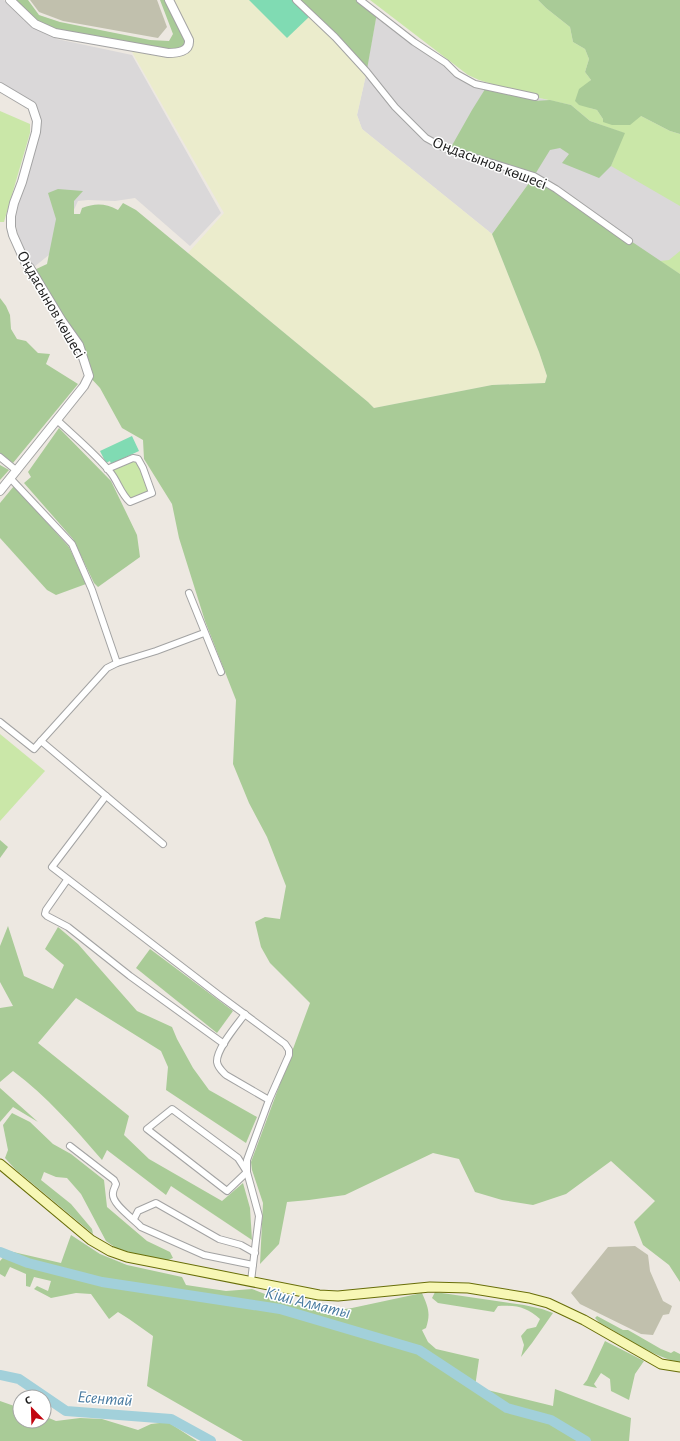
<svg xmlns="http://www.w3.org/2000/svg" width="680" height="1441" viewBox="0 0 680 1441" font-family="'Alegreya Sans',sans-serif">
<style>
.residential{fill:#dad8d9}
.construction{fill:#c1c0ad}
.farmland{fill:#ebeccc}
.grass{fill:#cae7a8}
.forest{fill:#a9cb97}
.pitch{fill:#80dbb3}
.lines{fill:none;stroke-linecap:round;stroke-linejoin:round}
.river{stroke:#a2d0da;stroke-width:10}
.minor-casing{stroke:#a3a3a3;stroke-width:8}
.tertiary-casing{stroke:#a3a3a3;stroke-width:10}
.secondary-casing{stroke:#686e08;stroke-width:11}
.minor{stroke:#fff;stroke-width:6}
.tertiary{stroke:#fff;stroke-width:8}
.secondary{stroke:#f7f7b5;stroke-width:9}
.labels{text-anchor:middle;stroke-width:3;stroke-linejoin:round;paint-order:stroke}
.street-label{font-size:16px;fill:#1c1c1c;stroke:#fff}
.water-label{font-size:17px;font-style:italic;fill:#487aa0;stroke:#fff}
</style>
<rect width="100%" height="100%" fill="#ede8e1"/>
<g class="residential">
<polygon points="0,0 4,0 24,20 57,39 132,55 221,213 190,246 135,198 115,201 88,200 78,201 55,250 34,267 19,240 14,215 30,170 40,122 29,99 0,84"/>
<polygon points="377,13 475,84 571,105 590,121 680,150 680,275 619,235 578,201 545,180 534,176 492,234 362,129 357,115 366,75 367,66"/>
</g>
<g class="construction">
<polygon points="30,0 157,0 167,27 158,38 63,21 39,12"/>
<polygon points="635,1246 648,1255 650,1271 663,1301 672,1306 669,1314 663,1315 653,1335 641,1334 580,1304 571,1293 608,1247"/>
</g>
<polygon class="farmland" points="169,0 249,0 310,16 341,47 366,75 357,115 362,129 492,234 539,352 547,376 545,383 492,385 374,408 368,402 188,253 224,213 128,45 181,51 190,44"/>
<g class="grass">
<polygon points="370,0 538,0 546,8 570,27 573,42 585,49 589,59 585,72 591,80 589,82 590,108 597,110 603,119 641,116 670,131 680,134 680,206 611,166 624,133 590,121 571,105 535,97 479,80 468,75"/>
<polygon points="0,111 30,124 30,133 4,222 0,222"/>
<polygon points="680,251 680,274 660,261 669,260"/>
<polygon points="133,460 138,463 149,491 133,498 129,498 113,473 113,470"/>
<polygon points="0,734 45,771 0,821"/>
</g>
<g class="forest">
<polygon points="15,0 28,0 39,15 60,22 150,40 169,41 173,34 160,0 165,0 182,32 185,44 180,48 172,49 121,42 50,29 34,20"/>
<polygon points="296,0 361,0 377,13 366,75 334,37"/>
<polygon points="538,0 680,0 680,134 670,131 641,116 630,125 612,125 603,122 603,119 597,110 579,105 575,101 579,89 591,80 585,72 589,59 585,49 573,42 570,27 546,8"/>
<path d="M487,86L535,97L534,101L550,100L571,105L590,121L625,133L611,166L599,178L562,163L569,154L560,148L550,150L534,176L680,274V1282L669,1265L643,1245L634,1222L655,1201L611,1161L566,1194L533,1205L502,1200L475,1192L459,1159L433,1153L345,1195L309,1200L287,1202L279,1244L260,1264L263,1203L252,1170L251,1162L310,1003L270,963L261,947L255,922L265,917L280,919L286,886L267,837L249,803L233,764L236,700L205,621L179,538L172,504L144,459L143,440L122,428L100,388L89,376L79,345L32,271L47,264L56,219L48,193L58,189L83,191L74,201V214H80L82,208C95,203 105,203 118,210L123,203L136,210L368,402L374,408L492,385L545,383L547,376L539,352L492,234L534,176L450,149L472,110Z"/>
<polygon points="0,298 6,306 10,315 11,329 17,339 26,341 38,353 50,354 46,364 78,384 13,463 0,453"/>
<polygon points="59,428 111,481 137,535 140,557 98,587 94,583 73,539 24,483 31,477 28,472"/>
<polygon points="0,465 9,470 0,480"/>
<polygon points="14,486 69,547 86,584 56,595 47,590 0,538 0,503"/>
<polygon points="0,840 8,847 0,858"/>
<path d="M8,926L24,976L53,989L64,965L45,949L58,927L78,944L137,1011L172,1027L177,1039L193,1068L209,1090L257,1117L246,1143L166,1090L168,1067L161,1051L76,998L38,1043L129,1116L124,1135L149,1159L222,1201L243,1183L250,1208L252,1240L171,1186L166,1195L107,1150L102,1160C74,1128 47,1096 13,1071L0,1082V1008L13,1006L0,982V946Z"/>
<polygon points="150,949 233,1011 217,1033 136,968"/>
<polygon points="0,1088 38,1122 13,1107 0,1122"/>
<polygon points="12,1113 30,1122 53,1144 71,1154 104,1180 107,1207 147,1241 170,1252 173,1258 168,1260 135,1254 116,1248 106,1241 81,1194 67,1178 56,1177 44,1172 41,1180 71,1204 92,1229 93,1234 15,1169 5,1158 8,1150 3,1125"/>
<path d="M71,1235L100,1254L127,1265L182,1277L186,1285L226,1291L252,1289L275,1298L304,1307L326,1312L352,1308L422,1293C428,1307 431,1313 426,1328L422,1330L428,1342L436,1349L479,1359L475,1387L553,1406L555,1389L631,1418L629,1441H243L147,1386L153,1336L129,1319L118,1312L109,1319L91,1294L76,1293L51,1298L34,1289L37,1286L48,1291L51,1281L34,1277L30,1287L26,1286V1274L10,1267L5,1277L0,1274V1261L9,1251L61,1263Z"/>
<path d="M435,1292L524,1305L542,1309L553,1313L532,1343L521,1357L524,1345L521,1336L527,1329L536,1327L540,1319C527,1307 516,1305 498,1306L494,1312L438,1303L432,1298Z"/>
<path d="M597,1316L623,1330H628L661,1349L671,1353L674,1351L680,1354V1362C658,1360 621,1334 600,1323L595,1318Z"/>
<polygon points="605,1341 644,1361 635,1374 629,1400 611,1391 610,1379 601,1373 594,1384 597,1388 583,1385 587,1380"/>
<polygon points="0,1401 20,1408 20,1421 44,1421 44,1416 56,1421 80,1418 102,1419 138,1430 151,1424 168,1422 197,1441 0,1441"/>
</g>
<g class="pitch">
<polygon points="249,0 294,0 310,16 287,38"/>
<polygon points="132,436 139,451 111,464 110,461 106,463 100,451"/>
</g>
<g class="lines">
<g class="river">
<polyline points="0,1252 28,1263 102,1282 280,1309 419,1350 507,1408 551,1420 586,1441"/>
<polyline points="0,1375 19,1379 66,1411 171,1419 211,1441"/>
</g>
<g class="minor-casing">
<g id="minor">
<polyline points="296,0 335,37 367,72 395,107 426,138 444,148 534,176 556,189 629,241"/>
<polyline points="360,0 414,42 446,63 457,74 475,84 535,97"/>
<path d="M57,420C74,436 97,455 111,473C118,482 121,494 130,502L152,493L143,468L138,459L133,458L107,469"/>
<polyline points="0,457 17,471"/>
<polyline points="11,479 72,544 92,590 117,663"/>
<polyline points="189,593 221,672"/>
<polyline points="0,722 34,749 41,741 163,844"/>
<polyline points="41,741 107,668 117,663 156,651 204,633"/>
<polyline points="106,796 52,867 220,996 285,1044 289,1050 289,1055 269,1100 247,1160 247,1172 259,1216 251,1281"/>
<polyline points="67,880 46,910 45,914 47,916 68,927 130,976 224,1044"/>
<path d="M245,1014C237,1025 216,1049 217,1062C218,1068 222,1071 226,1075L269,1100"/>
<polygon points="172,1109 238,1158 247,1172 227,1191 147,1129"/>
<path d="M70,1146L114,1180L116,1184C115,1187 113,1190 113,1193C111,1204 134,1219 141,1227L204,1255L253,1265"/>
<polyline points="134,1219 138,1211 156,1203 219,1239 241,1245 255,1253"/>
</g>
</g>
<g class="tertiary-casing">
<g id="tertiary">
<path d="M10,0L35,24L55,33L168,53C177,53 190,52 189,40L169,0"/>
<polyline points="0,87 32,106 37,121 36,132 22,182 14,203 11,216 11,227 13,235 26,264 30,268 62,321 79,345 89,376 84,386 0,491"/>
</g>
</g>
<g class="secondary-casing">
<polyline id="secondary" points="0,1164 91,1240 110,1251 127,1257 319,1295 338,1296 430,1287 468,1288 529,1298 548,1303 584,1320 661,1364 680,1367"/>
</g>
<use href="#minor" class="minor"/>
<use href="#tertiary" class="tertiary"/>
<use href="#secondary" class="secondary"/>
</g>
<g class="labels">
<g class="street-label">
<text transform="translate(490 162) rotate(21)" y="6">Оңдасынов көшесі</text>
<text transform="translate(52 304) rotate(60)" y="6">Оңдасынов көшесі</text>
</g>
<g class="water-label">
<text transform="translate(308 1302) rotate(14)" y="6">Кіші Алматы</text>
<text transform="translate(105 1398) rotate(4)" y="6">Есентай</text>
</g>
</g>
<g transform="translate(32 1409) rotate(337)"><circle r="19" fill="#ffffff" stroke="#a4a4a4"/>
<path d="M0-3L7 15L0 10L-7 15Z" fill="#c20610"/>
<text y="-6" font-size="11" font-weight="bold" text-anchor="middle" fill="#1c1c1c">С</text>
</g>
</svg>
